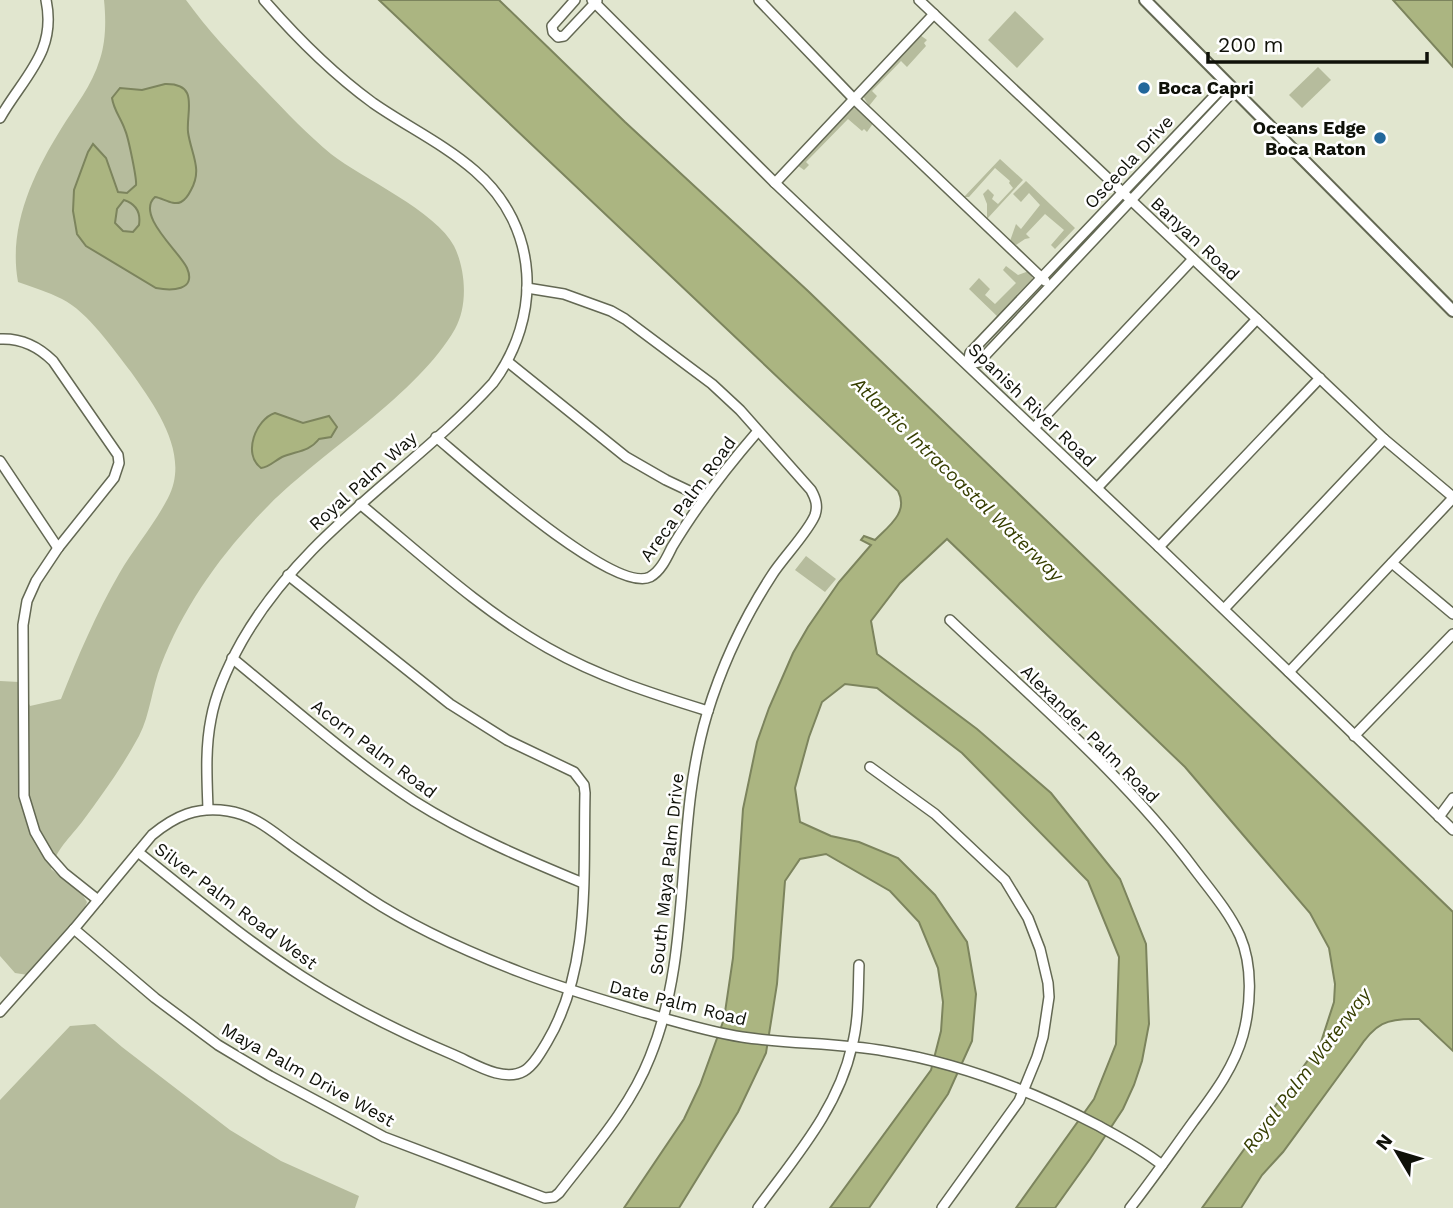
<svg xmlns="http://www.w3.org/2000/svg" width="1453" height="1208" viewBox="0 0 1453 1208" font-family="'Work Sans',sans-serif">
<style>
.green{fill:#b6bc9d}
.water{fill:#abb581;stroke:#7c845d;stroke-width:2;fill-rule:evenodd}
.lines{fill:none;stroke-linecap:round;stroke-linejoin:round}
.minor-casing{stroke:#636853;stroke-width:12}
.major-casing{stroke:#636853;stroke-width:14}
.minor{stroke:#fff;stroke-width:9}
.major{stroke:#fff;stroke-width:10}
.poi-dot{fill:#22679b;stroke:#fff;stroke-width:2.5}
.labels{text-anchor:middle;stroke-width:5;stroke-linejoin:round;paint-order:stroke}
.poi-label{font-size:18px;font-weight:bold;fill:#0f1109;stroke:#fff;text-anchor:start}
.street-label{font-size:18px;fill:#0f1109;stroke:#fff}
.water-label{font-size:19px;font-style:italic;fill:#363e00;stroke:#fff}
</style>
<rect width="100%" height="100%" fill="#e1e6cf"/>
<g class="green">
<path d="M104,0H186C210,33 237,61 265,90C286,112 308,135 331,154C363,179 436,211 454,246C466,270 468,306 455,329C417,395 324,450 269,505C223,551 184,605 161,665C152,687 150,715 139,736C123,766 102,795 82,822C69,839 57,848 51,869L82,894L87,902L85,907L28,975L15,973L0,956V681L19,682L30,706L61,699C78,656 96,614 119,574C134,548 154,525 168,498C191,454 155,406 131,372C113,349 88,312 62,299C48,292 32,287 18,282C8,227 33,174 61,129C75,106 92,86 100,59C106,41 106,19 104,0Z"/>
<polygon points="1015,11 1044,39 1017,68 988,40"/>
<polygon points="920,35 927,40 924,43 926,46 907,67 901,61 872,91 877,96 869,106 863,96"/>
<polygon points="1318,67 1331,80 1302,108 1289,95"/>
<polygon points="856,107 874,122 867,132 864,129 862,131 848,119 806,162 809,165 804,170 797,165 851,108"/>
<polygon points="1000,159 1023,180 987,219 987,204 983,194 988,189 994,195 992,199 998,204 1013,188 1009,183 1010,181 995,168 969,197 964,197"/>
<polygon points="1026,181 1075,228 1055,249 1051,245 1064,230 1045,214 1026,234 1030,238 1025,239 1016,245 1010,241 1016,224 1021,229 1040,205 1029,193 1021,202 1013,194"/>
<polygon points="1006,266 1018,275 1029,271 1033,279 999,318 969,289 979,278 990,289 985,295 995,304 1016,283 1003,270"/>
<polygon points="806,556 836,579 825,592 795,570"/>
<polygon points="95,1024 122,1047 230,1130 281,1161 359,1196 355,1208 0,1208 0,1100 70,1026"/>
</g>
<g class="water">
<path d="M379,0H499L625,122L808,291L1453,912V1051L1419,1019C1386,1018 1375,1023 1357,1051L1283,1152L1262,1175L1241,1208H1202L1321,1042L1334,1002L1335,984L1329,948L1310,913L1185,767L947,539L900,583L871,621L877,654L977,729L1051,793L1120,879L1146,944L1149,1024L1142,1061L1134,1085L1123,1109L1090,1159L1055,1208H1016L1094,1099L1116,1044L1119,957L1088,881L962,753L877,688L845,684L822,702L809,737L795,788L800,822L831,836L859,842L898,858L935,895L967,942L976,994L972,1041L948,1094L869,1208H830L931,1070L941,1031L943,1002L938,968L919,922L890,891L826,854L800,859L785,881L777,984L766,1053L738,1112L679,1208H624L684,1119L700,1085L724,1019L733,958L743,809L757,742L769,708L793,653L808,627L839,582L871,545L861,540L864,536L875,540C889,526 909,512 898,491Z"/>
<polygon points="1393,0 1453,0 1453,67"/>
<path d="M165,84C200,83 186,111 188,132C191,154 203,169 191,190C189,194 185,200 181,202C173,206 163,198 155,197C135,215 180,252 187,268C197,291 171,291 156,288L86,246L77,234L73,211L74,190L88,152L93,144L106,158L118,192L127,193L136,185C137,179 128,136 125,130C121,118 114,111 112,98L120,88L142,90ZM124,200C136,204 141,212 139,225L133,232L123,231L115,223L117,209Z"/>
<path d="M275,413L303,423L329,416L337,427L331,437L319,439C309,452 296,451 282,457C274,461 270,467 261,468C242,454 256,419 275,413Z"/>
</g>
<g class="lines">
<g class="minor-casing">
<g id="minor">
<polyline points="575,0 552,26 553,32 558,37 564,36 597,1"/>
<polyline points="592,0 775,183 1159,547 1453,830"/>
<polyline points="759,0 854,99 1045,281"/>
<polyline points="919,0 1384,439 1453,497"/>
<polygon points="1231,87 1229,96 979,362 968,364 970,353 1221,89"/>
<path d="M0,118C24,76 57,52 46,0"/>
<polyline points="775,183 934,14"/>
<path d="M0,339C21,338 38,346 53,361L118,455L119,463L114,478L58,548L36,581L27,601L23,625L24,796L35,832L49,856L64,873L98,900"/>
<polyline points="508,362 626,457 666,480 704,498"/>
<polyline points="1034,428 1193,259"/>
<path d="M436,437C467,463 614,595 650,577C661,571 667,557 672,547C697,505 726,468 758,431"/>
<polyline points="0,461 58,548"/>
<polyline points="1097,488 1257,319"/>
<path d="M360,504C421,554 480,610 548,648C599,677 653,694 708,711"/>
<polyline points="1159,547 1320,378"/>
<polyline points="1392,563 1453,614"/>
<polyline points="1224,609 1384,439"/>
<path d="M950,620C1034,700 1125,776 1195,870C1211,891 1229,912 1240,936C1253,966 1251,1005 1243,1035C1234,1068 1213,1095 1193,1122C1172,1151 1152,1180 1130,1208"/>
<path d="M232,658C292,707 350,759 414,801C468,835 525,859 583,883"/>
<polyline points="1289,672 1453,498"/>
<polyline points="1354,736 1453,634"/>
<polyline points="870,767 935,814 1005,880 1028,918 1040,949 1048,983 1049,997 1043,1037 1037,1057 1019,1101 942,1208"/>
<path d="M208,809C207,779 205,749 211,719C216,691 228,666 242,641C305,531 411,473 493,383C542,317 540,227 475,171C444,144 406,126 373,103C332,73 297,38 264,0"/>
<polyline points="1439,817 1453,798"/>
<path d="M138,852C192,895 245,940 303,977C351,1008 402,1033 454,1055C473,1063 503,1083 524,1071C534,1065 541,1052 547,1042C591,968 583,877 585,793L584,785L574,772L507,740L450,704L288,575"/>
<path d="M74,929L155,998L218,1045L270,1076L384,1137L545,1198L554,1197L559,1193C592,1150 630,1108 650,1057C694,950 673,827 707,714C722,665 744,618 772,575C782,559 809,531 815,515C818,506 816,499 811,490L740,410L712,384L625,319L611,311L564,294L527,288"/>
<path d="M0,1012L74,929L152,835C175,816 197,806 228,811C255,815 273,832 294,847C318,864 343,881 367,897C414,928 468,952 520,972C561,988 603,1000 646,1013C677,1022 709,1032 742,1037C789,1044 837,1043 885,1051C959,1063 1030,1090 1097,1125C1119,1137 1142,1149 1162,1165"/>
<path d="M758,1208C795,1157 838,1109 852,1046C859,1020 858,992 859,965"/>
</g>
</g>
<g class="major-casing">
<polyline id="major" points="1145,0 1453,311"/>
</g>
<use href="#minor" class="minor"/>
<use href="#major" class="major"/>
</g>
<g class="poi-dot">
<circle cx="1144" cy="88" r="7"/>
<circle cx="1380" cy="138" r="7"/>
</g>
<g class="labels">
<g class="poi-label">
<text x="1158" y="94">Boca Capri</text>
<text x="1366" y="134" text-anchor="end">Oceans Edge<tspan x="1366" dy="21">Boca Raton</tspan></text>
</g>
<g class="street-label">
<text transform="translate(1129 162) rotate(-47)" y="6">Osceola Drive</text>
<text transform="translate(1195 239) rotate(43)" y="6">Banyan Road</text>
<text transform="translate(1032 405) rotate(44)" y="6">Spanish River Road</text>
<text transform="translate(363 481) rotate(-42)" y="6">Royal Palm Way</text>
<text transform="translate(688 499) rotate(-54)" y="6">Areca Palm Road</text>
<text transform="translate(1090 734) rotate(45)" y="6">Alexander Palm Road</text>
<text transform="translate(374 749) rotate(37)" y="6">Acorn Palm Road</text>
<text transform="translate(667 874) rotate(-84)" y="6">South Maya Palm Drive</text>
<text transform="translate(236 906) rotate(37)" y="6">Silver Palm Road West</text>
<text transform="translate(678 1003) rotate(14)" y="6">Date Palm Road</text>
<text transform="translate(308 1075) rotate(29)" y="6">Maya Palm Drive West</text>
</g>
<g class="water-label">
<text transform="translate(958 479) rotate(44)" y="7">Atlantic Intracoastal Waterway</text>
<text transform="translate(1306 1070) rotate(-53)" y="7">Royal Palm Waterway</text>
</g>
</g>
<g transform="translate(1397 1152) rotate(308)" stroke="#ffffff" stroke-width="5" paint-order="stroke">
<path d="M0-5L12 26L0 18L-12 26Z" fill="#0f1109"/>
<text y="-10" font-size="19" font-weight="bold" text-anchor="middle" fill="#0f1109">N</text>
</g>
<path d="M1208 52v10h219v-10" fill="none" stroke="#0f1109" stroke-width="3.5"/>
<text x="1218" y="52" font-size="21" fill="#0f1109" stroke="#ffffff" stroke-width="5" paint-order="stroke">200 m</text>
</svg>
